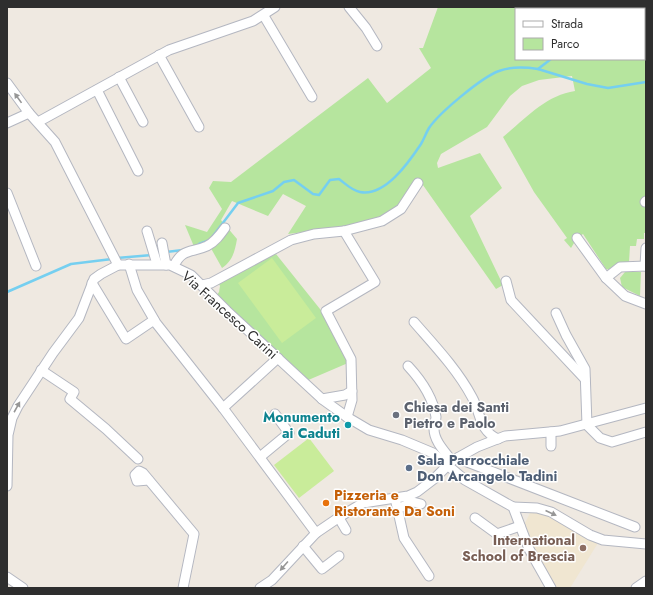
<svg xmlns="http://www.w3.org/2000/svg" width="653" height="595" viewBox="0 0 653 595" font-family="Jost,sans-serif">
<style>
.education{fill:#f0e6d1}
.green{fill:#b6e59e}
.pitch{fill:#c9ec9a}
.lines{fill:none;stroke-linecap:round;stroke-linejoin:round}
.stream{stroke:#75cff0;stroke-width:2.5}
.minor-casing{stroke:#b4b7c1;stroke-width:11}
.minor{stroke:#fff;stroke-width:9}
.oneway{fill:#969696}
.worship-dot{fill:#6b7280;stroke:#fff;stroke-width:1.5}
.culture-dot{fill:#0f9aa8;stroke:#fff;stroke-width:1.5}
.service-dot{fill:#5c6f8a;stroke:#fff;stroke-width:1.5}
.food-dot{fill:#e8710a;stroke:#fff;stroke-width:1.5}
.education-dot{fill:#8d6e63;stroke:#fff;stroke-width:1.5}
.labels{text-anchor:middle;stroke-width:3;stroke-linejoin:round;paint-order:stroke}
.street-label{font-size:14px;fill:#2e2e2e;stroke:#fff}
.worship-label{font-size:14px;font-weight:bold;fill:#5b616d;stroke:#fff;text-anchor:start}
.culture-label{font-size:14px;font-weight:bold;fill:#0d838f;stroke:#fff;text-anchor:end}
.service-label{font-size:14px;font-weight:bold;fill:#4e5e75;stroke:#fff;text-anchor:start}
.food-label{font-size:14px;font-weight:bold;fill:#c56008;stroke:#fff;text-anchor:start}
.education-label{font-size:14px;font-weight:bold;fill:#785e54;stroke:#fff;text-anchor:end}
</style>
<rect width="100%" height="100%" fill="#efe9e1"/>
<polygon class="education" points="532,509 557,519 598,543 570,588 554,588 541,565 523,527"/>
<g class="green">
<path d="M438,7H519L516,9V59H644V9H532L550,7H646V233H644V239H637L636,246H630L629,262L618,263L610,270L606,269L583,234L577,238L571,248L564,240L567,238L534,192L503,137C525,119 546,95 575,91L572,76L539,80L522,86L510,96L487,127L441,154L437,163L438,168L480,153L502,188L470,216L503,285L496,289L418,178C412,186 406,199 399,206C378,226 317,230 288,234L306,206L283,194L268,216L232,201L221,220L237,239C235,250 233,261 222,268L208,243L195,249L185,225L207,232L222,209L209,188L213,181L231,182L368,78L387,103L431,68L419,48H423Z"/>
<polygon points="276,254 328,319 348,363 306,381 247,323 245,324 217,295 219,292 220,286 218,282 269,255 271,256"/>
<polygon points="625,272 641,272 640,296 622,287 620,278"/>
</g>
<g class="pitch">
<polygon points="272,258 316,318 282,343 238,283"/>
<polygon points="309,438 334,471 299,498 274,465"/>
</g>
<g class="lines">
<g class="stream">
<polyline points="644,17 646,17"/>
<polyline points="538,69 587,84 608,88 646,82"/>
<path d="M199,244L210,240L238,203L273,191L284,182L294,180L313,194L319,195L330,180L339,179C346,184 351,190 360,192C385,197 409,162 421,144C424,139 426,133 429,128C439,113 482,77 499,71C512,66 525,67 538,69L551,59"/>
<polyline points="166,252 183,250"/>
<polyline points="117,258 152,255"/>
<polyline points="7,292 71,264 112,259"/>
</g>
<g class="minor-casing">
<g id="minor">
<polyline points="349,7 366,28 377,46"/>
<polyline points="264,16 312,97"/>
<polyline points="159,55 199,127"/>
<polyline points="119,77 143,122"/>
<polyline points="7,83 29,113 55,142 118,265"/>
<polyline points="97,90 138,171"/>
<polyline points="38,122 169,50 253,21 275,7"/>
<polyline points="7,123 29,113"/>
<polyline points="7,193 36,266"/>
<polyline points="645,202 646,201"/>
<polyline points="147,231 157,264"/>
<polyline points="344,231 375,282 326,311 351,359 352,400 347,417"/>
<polyline points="577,238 606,278 625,296 646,304"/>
<polyline points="162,243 166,265"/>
<polyline points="129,264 137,290 156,323 223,408 316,533"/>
<path d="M174,266C182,248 192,253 207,246C215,242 220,235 225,228"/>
<polyline points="645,266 646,248"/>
<polyline points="606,278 620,267 646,266"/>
<polyline points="506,281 511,300 585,379"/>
<polyline points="92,283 126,339 154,320"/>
<polyline points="202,285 211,283 291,240 314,234 344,231 382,221 401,209 418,183"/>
<polyline points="556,313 566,335 585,369 587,425 600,438 612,442 646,432"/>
<path d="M414,322C434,345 457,369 472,397C481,413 479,431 498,439"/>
<path d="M408,366C421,380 433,397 436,417C436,421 433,425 434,429C434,441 445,452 452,461"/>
<polyline points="41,370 74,392 70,399 106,429 138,459"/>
<polyline points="322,399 345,395 352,391"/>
<polyline points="223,408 278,358"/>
<polyline points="551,432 551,446"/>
<polyline points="260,457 289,433 275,414"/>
<polyline points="457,458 635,527"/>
<polyline points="149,480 137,481 135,475 139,471 143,473 194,534 183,588"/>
<polyline points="7,486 8,435 12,418 18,406 53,353 79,318 94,279 101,274 118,265 170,265 191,275 227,311 322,399 347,417 369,430 402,440 433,453 465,480 513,507 529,549 551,588"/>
<polyline points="395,498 404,538 429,576"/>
<polyline points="513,507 537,508 551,512 590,535 603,540 646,544"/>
<polyline points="397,509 413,502 421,504"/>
<polyline points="339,518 346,530"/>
<polyline points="475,518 497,534 520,526"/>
<polyline points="303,546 322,569 339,556"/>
<polyline points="7,577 23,588"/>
<polyline points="260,588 272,580 316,533 341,516 363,503 408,496 417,492 434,479 452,461 477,447 505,436 560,431 646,408"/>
<polyline points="636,588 646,581"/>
</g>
</g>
<use href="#minor" class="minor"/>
</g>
<defs><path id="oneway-solid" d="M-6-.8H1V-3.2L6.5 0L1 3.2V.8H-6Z"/></defs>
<g class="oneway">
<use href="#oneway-solid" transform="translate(18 98) rotate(-126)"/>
<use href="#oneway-solid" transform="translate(17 407) rotate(-61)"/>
<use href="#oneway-solid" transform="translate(551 513) rotate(24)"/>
<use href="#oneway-solid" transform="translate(284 566) rotate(131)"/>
</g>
<circle class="worship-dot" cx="396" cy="415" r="4"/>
<circle class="culture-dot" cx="348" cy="425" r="4"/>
<circle class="service-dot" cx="409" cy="468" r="4"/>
<circle class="food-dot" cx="326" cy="503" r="4"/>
<circle class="education-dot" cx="583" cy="548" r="4"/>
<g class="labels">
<g class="street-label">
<text transform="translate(230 315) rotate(42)" y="5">Via Francesco Carini</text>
</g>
<g class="worship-label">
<text x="404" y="412">Chiesa dei Santi<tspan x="404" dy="16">Pietro e Paolo</tspan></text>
</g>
<g class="culture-label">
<text x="340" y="422">Monumento<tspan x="340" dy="16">ai Caduti</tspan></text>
</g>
<g class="service-label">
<text x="417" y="465">Sala Parrocchiale<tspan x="417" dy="16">Don Arcangelo Tadini</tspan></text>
</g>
<g class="food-label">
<text x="334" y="500">Pizzeria e<tspan x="334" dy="16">Ristorante Da Soni</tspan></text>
</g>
<g class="education-label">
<text x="575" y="545">International<tspan x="575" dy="16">School of Brescia</tspan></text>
</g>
</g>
<rect width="653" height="595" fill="none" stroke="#2e2e2e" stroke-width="16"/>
<rect x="515" y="8" width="130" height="52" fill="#ffffff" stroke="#ababab"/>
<rect x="523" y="21" width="20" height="6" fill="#ffffff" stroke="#ababab"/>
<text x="551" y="28" font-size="12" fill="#2e2e2e">Strada</text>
<rect x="523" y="38" width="20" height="12" fill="#b6e59e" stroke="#ababab"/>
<text x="551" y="48" font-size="12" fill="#2e2e2e">Parco</text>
</svg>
